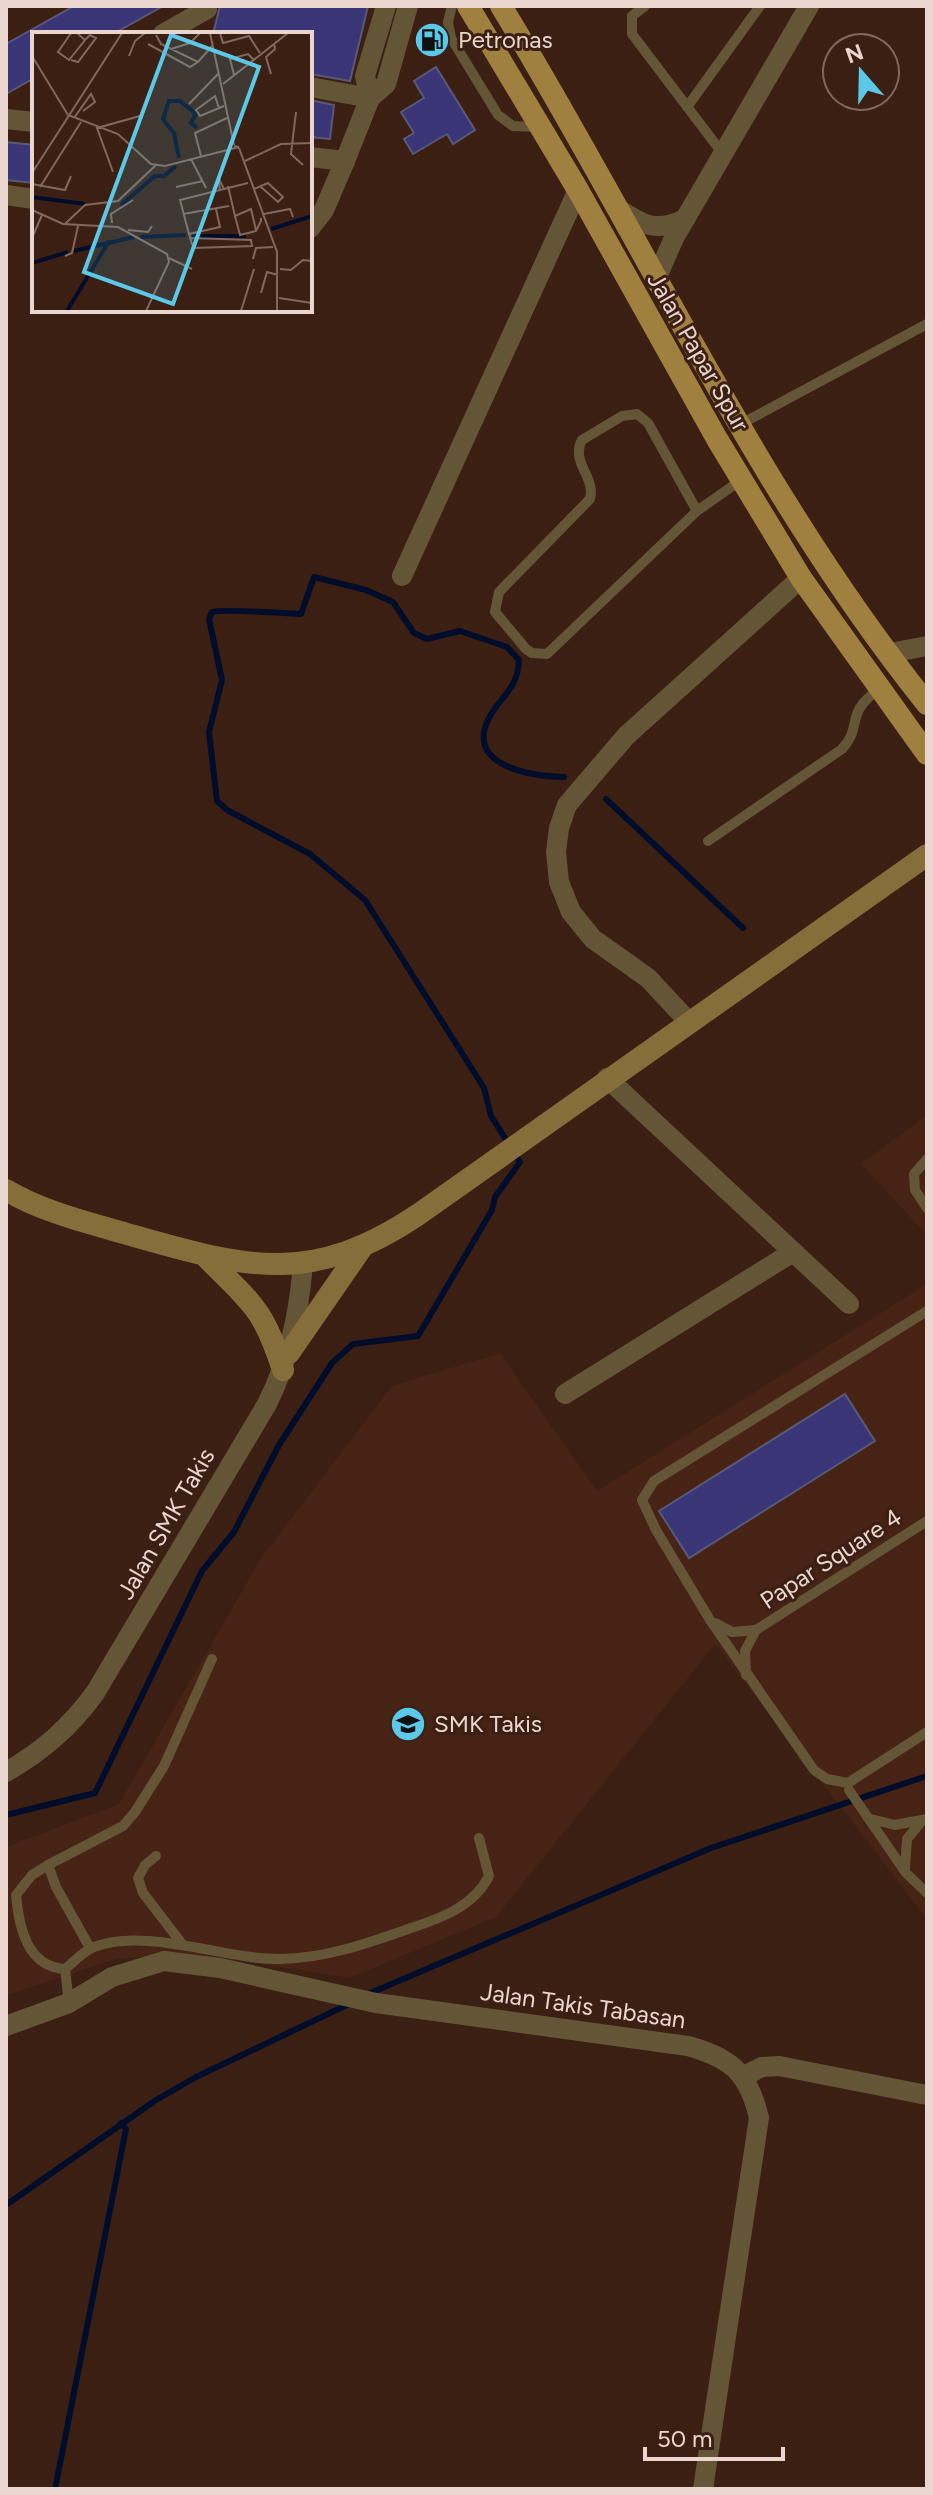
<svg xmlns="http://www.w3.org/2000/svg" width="933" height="2495" viewBox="0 0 933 2495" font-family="Figtree,sans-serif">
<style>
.built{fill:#462314}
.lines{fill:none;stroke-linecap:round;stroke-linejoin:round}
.stream{stroke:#000d2a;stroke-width:6}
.building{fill:#393577;stroke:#585977;stroke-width:2}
.service{stroke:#645536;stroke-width:10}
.minor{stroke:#645536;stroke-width:20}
.secondary{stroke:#866e3b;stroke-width:22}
.primary{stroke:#a0803e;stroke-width:22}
.labels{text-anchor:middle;stroke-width:6;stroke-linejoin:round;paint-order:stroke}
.poi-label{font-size:24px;fill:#ead6ce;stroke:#3b1f13;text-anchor:start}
.street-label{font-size:24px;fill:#ead6ce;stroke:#3b1f13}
.inset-river{fill:none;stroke:#000d2a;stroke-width:4}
.inset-road{fill:none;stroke:#81685e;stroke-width:2}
.view{fill:#5ac8e6;fill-opacity:0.15;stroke:#5ac8e6;stroke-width:4}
.inset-edge{fill:none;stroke:#ead6ce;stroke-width:4}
</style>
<rect width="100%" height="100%" fill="#3b1f13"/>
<g class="built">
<polygon points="927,1115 927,1235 861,1164"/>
<polygon points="927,1284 927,1919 715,1644 496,1917 350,1978 188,1953 116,1959 6,1995 6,1847 119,1804 261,1558 392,1386 500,1353 597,1491"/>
</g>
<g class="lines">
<g class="stream">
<polyline points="606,799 743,928"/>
<path d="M6,1815L95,1793L202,1571L234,1532L279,1445L332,1363L353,1344L418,1336L492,1210L495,1197L520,1162L491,1116L484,1088L365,900L310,854L227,810L217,801L209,732L222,680L209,619L212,612C220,609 285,613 301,614L314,577L366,590L393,602L414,633L427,639L460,631L507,647L519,660C518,690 500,696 489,718C464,767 533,776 564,777"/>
<polyline points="368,1994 711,1848 927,1776"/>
<polyline points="6,2205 156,2100 196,2077 351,2003"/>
<polyline points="55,2489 126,2129 121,2123"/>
</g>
</g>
<g class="building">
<polygon points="74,6 163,6 113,34 34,34 34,78 6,94 6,44"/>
<polygon points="220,6 368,6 350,81 310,74 310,34 213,34"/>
<polygon points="436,67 475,130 453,144 447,134 413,154 404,139 414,133 401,112 424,98 414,81"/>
<polygon points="310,100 334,105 330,139 310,137"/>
<polygon points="6,142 34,145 34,183 6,180"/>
<polygon points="845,1394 875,1441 689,1558 659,1511"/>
</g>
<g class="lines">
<g class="service">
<polyline points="452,6 448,22 451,38 498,115 513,126 540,127"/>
<polyline points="645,6 632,16 632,34 723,154"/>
<polyline points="687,107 760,6"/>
<polyline points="739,425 927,324"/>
<path d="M697,511L648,423L637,414L622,416L582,440C570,462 596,477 590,499L499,592L495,612L526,649L532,653L547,654L697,511L741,480"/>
<path d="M708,841L842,749C864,725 843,715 879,689"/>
<polyline points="927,1159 914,1174 915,1190 927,1208"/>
<polyline points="927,1311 654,1481 642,1500 656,1530 710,1620 814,1770 827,1779 848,1783 927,1732"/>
<polyline points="715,1623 732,1632 756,1630"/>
<polyline points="746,1675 745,1651 756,1630 927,1521"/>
<polyline points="849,1790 906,1873 927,1893"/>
<polyline points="871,1819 895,1825 927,1819"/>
<polyline points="156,1856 145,1865 138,1878 143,1893 183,1945"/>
<path d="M48,1865L32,1875L16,1895C19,1927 27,1967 65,1969"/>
<polyline points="905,1868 907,1839 921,1822"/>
<polyline points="90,1948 56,1887 48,1865 123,1826 135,1812 164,1766 212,1659"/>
<path d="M69,2003L65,1969C74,1962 83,1951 94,1947C146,1927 226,1960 281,1959C327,1958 368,1943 411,1928C442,1918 474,1906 489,1876L479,1838"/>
</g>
<g class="minor">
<polyline points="163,34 207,9"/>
<polyline points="310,87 370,98"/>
<polyline points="370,98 365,76 386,6"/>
<polyline points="6,119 34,122"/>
<polyline points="310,157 345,161 370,98 386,84 408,6"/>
<polyline points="6,195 34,199"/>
<path d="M617,208C643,225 656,233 685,219"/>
<polyline points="310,228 324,210 345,161"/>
<polyline points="657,277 674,238 809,6"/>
<polyline points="402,576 578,190"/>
<polyline points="890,653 927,646"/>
<polyline points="689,1022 648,978 593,939 571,912 559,882 556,852 559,828 567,805 626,736 801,578"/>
<polyline points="607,1078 849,1304"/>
<polyline points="565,1394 793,1252"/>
<path d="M6,1772C43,1751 70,1727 95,1693L267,1404C290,1358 299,1313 303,1263"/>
<path d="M6,2026L69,2003L112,1977L164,1961L220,1968L376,2003L688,2046C732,2058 749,2074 759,2118L703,2489"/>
<polyline points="744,2076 762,2067 779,2066 927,2095"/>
</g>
<g class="secondary">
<path d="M6,1190C43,1212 86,1222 127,1234C244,1267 309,1288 419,1214L927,855"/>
<path d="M207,1258C251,1303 263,1307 283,1370"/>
<polyline points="289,1353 363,1246"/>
</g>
<g class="primary">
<polyline points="468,6 578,190 717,439 801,578 927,754"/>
<path d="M501,6C643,238 756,491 927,704"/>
</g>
</g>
<defs>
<g id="fuel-disc" transform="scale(1.8)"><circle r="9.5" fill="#5ac8e6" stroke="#3b1f13"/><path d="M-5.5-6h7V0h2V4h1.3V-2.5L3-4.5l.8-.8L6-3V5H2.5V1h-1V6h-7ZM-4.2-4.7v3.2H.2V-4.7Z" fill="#111"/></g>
<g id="school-disc" transform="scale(1.8)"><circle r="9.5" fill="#5ac8e6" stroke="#3b1f13"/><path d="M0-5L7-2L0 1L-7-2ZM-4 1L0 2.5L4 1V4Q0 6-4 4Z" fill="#111"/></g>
</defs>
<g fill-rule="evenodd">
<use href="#fuel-disc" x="432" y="40"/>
<use href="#school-disc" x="408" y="1724"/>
</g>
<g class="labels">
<g class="poi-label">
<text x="458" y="48">Petronas</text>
<text x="434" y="1732">SMK Takis</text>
</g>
<g class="street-label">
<text transform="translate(698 352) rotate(60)" y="8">Jalan Papar Spur</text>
<text transform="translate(166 1524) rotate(-60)" y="8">Jalan SMK Takis</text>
<text transform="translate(831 1559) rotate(-33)" y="8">Papar Square 4</text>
<text transform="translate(583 2006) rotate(8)" y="8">Jalan Takis Tabasan</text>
</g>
</g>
<g transform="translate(32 32)">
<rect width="280" height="280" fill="#3b1f13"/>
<path class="inset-river" d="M147,126L142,101L131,87L137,69H148L164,82L159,91L165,96M0,165L53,172M89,173L123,144H132L144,134M239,197L280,184M160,204H214M108,205L154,203M42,219L102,205M0,231L36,220M35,279L77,209"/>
<path class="inset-road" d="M39,1L26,20L37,28L53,8L45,1M178,1L202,113M188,1L191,11L217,4L228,21M124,3L129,12L166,30L181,13M116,12L158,35L166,30M139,17L158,11L168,1M0,24L36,83L86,102L119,132L133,134L207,115L202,114M97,24L103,9L113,1M39,28L46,30L64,6L58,3L53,8M239,42L234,25L243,17L242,11M202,43L198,27L216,22L221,27M191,52L256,1M157,72L186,42M187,76L183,64L164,78L168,84L192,74M264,80L259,122L271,133M42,86L59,62L63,70L51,79M207,116L245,220V279M169,124L163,101L195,86M159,127L174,156M213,129L249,112L280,111M81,140L65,96L108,84M0,141L90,1M0,152L33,158L39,144M196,154L203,184M8,155L49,90M144,155L171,149M222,157L236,151L251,165L246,170L229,155M188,158L186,145L192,157M184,177L188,195L157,202L148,168L216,151M0,178L31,192L86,195L135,222L137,230L114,279M151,182L197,174M232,182L258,177L261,185M80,191L79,182L101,168M33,192L53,173L86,169L124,133M96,198L116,200L120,194M224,198L219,177L203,184L208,203L224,199L229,189V186M157,202L160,212L162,216L220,214L219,208L158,206M0,206L10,183M33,224L40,221L46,194M137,226L160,237M221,227L224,216L241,215M248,237L259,238L271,228L280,229M229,261L235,240L246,243M247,266L280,271M209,279L222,237"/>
<path class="view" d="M139,3L227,35L141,272L52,240Z"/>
<rect width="280" height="280" class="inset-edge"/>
</g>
<rect width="933" height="2495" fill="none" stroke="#ead6ce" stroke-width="16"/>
<g transform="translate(861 72) rotate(340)"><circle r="38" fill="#3b1f13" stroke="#81685e" stroke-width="2"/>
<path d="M0-6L14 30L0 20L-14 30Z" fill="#5ac8e6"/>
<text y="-12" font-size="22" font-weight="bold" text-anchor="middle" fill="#ead6ce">N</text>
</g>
<path d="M645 2447v12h138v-12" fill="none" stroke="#ead6ce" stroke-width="4"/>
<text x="657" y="2447" font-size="24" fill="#ead6ce" stroke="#3b1f13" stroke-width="6" paint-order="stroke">50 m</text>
</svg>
